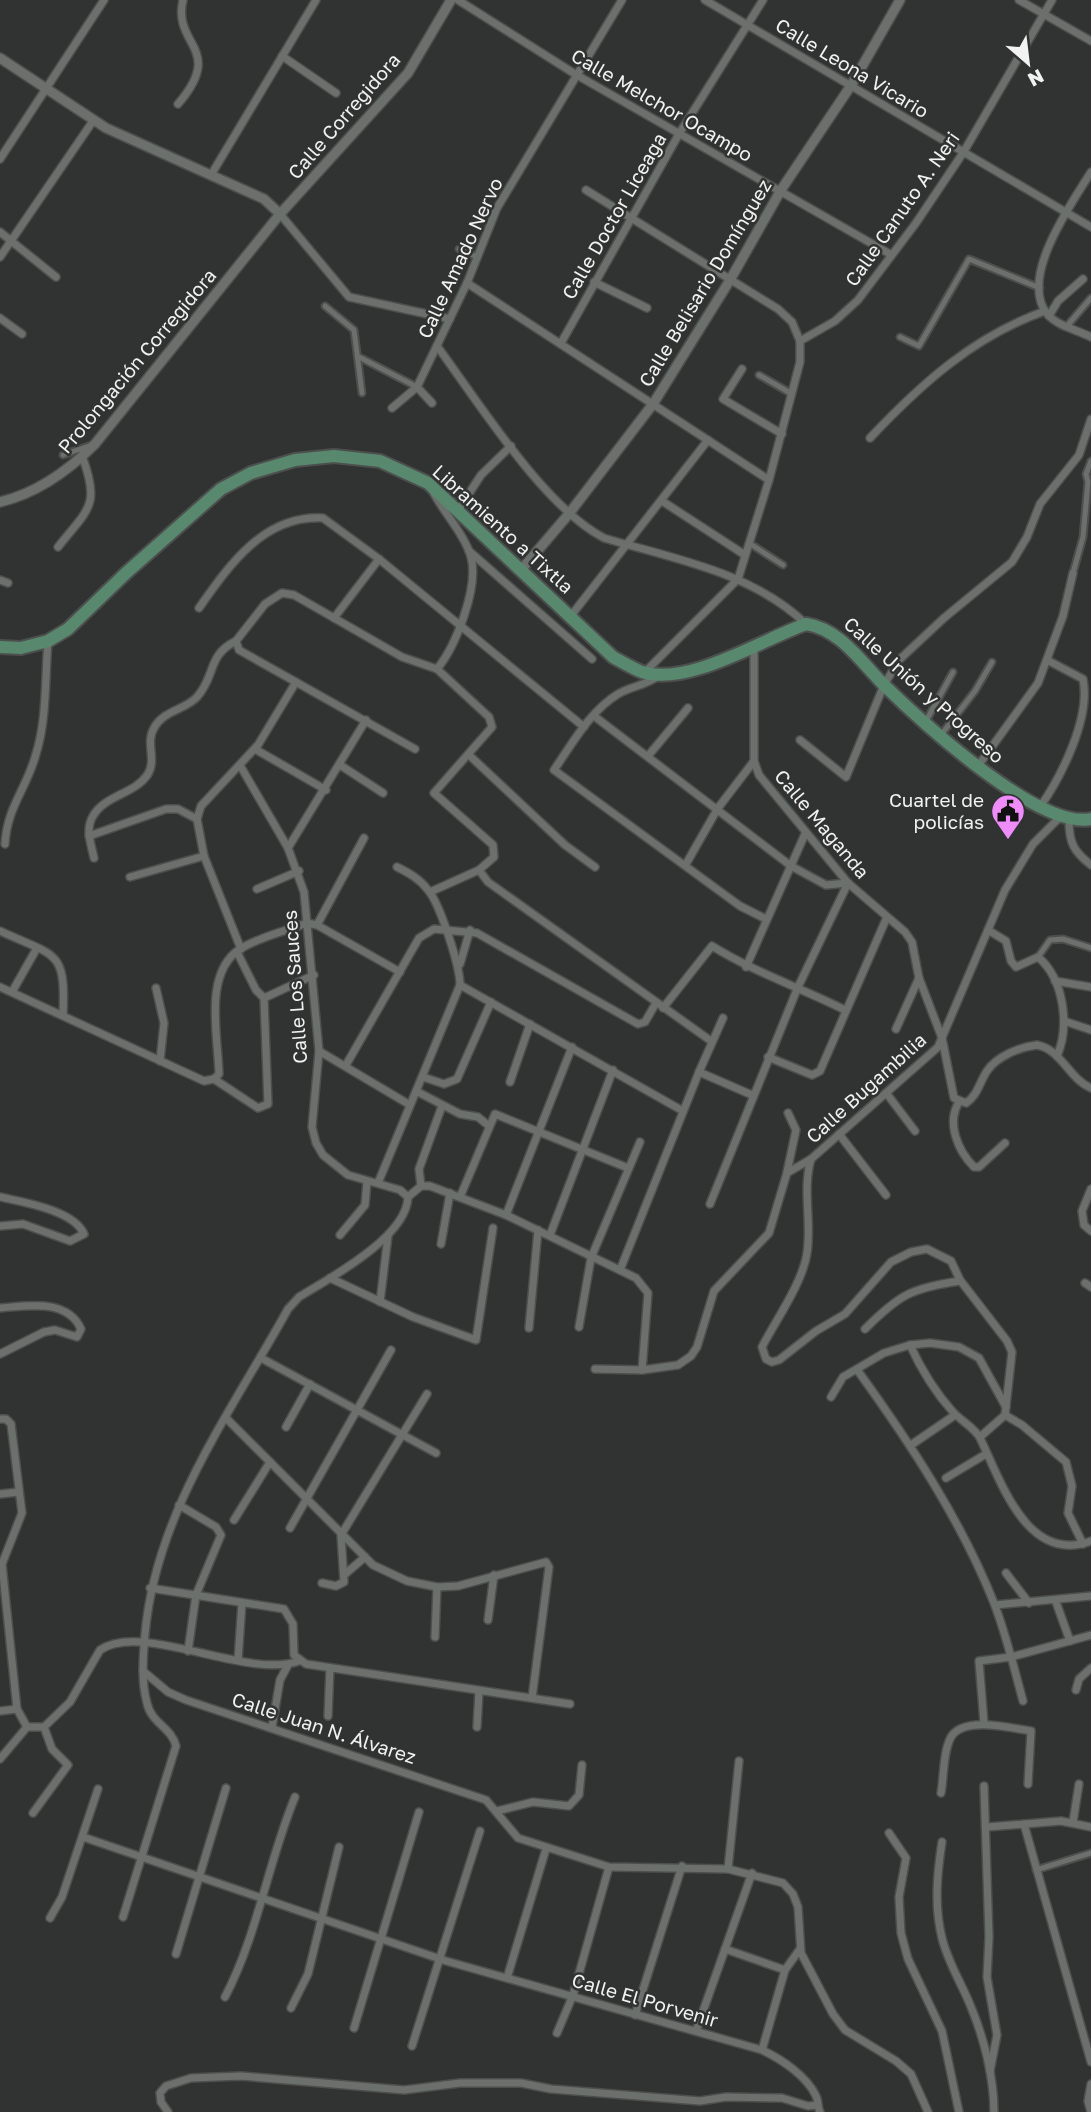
<svg xmlns="http://www.w3.org/2000/svg" width="1091" height="2112" viewBox="0 0 1091 2112" font-family="'Golos Text',sans-serif">
<style>
.lines{fill:none;stroke-linecap:round;stroke-linejoin:round}
.pedestrian-casing{stroke:#4c4f4d;stroke-width:9}
.minor-casing{stroke:#4c4f4d;stroke-width:10}
.tertiary-casing{stroke:#4c4f4d;stroke-width:12}
.primary-casing{stroke:#4c4f4d;stroke-width:16}
.pedestrian{stroke:#6c706d;stroke-width:5}
.minor{stroke:#6c706d;stroke-width:7}
.tertiary{stroke:#6c706d;stroke-width:9}
.primary{stroke:#58886e;stroke-width:12}
.labels{text-anchor:middle;stroke-width:5;stroke-linejoin:round;paint-order:stroke}
.street-label{font-size:19px;fill:#f1f2f1;stroke:#303331}
.poi-label{font-size:19px;fill:#f1f2f1;stroke:#303331;text-anchor:end}
</style>
<rect width="100%" height="100%" fill="#303331"/>
<g class="lines">
<g class="pedestrian-casing">
<g id="pedestrian">
<polyline points="459,249 477,257"/>
<polyline points="325,306 354,330 362,393"/>
<polyline points="1067,326 1091,298"/>
<polyline points="900,337 919,346 969,259 1040,288"/>
<polyline points="359,357 417,387"/>
<polyline points="759,375 792,394"/>
<polyline points="63,455 92,445"/>
<polyline points="749,543 783,565"/>
<polyline points="1073,573 1083,537 1088,482 1086,474 1091,461"/>
<polyline points="926,721 953,672"/>
<polyline points="941,735 975,691 992,662"/>
<polyline points="1038,957 1050,940 1063,939 1091,948"/>
<polyline points="1036,1870 1091,1853"/>
</g>
</g>
<g class="minor-casing">
<g id="minor">
<polyline points="458,0 575,74 890,254"/>
<polyline points="705,0 1091,227"/>
<polyline points="1019,0 1091,41"/>
<polyline points="282,56 336,93"/>
<path d="M178,104C226,48 172,46 183,0"/>
<polyline points="0,159 104,0"/>
<path d="M1091,172C1072,203 1017,279 1048,315C1058,326 1077,330 1091,337"/>
<polyline points="211,175 316,0"/>
<polyline points="586,190 778,309 792,322 800,341 800,362 769,480 738,579 645,672"/>
<polyline points="280,214 349,297 450,319"/>
<polyline points="0,232 56,277"/>
<polyline points="0,257 93,121"/>
<polyline points="594,282 647,308"/>
<polyline points="467,283 769,480"/>
<polyline points="1049,316 1058,301 1083,279"/>
<polyline points="0,318 22,334"/>
<polyline points="800,341 835,321 858,300 916,223 963,153 1052,0"/>
<polyline points="561,343 679,134 763,0"/>
<path d="M437,346C479,403 544,507 604,538C674,559 752,572 806,624"/>
<polyline points="742,369 723,399 782,434"/>
<polyline points="417,387 432,403"/>
<polyline points="392,408 417,387 467,283 497,208 622,0"/>
<path d="M870,438C921,384 974,336 1045,311"/>
<path d="M433,492C444,513 465,535 471,557C479,587 456,646 437,669"/>
<polyline points="662,501 745,555"/>
<polyline points="457,512 481,475 511,446"/>
<path d="M58,547C88,509 101,506 82,456"/>
<polyline points="469,551 592,659"/>
<polyline points="0,580 8,583"/>
<path d="M199,608C230,564 264,515 323,518L379,559L584,727"/>
<polyline points="570,617 708,440"/>
<polyline points="334,618 379,559"/>
<polyline points="236,641 265,604 282,593 294,595 402,657 437,669 489,717 492,727 434,793 493,845 494,857 479,870 430,892"/>
<polyline points="236,641 239,650 415,749"/>
<path d="M754,646V761L759,775L848,883L905,932L912,942L919,978L942,1038L954,1098L966,1103C978,1095 979,1083 987,1071C997,1056 1020,1047 1037,1045C1061,1049 1069,1079 1091,1088"/>
<path d="M658,676C645,686 631,686 618,694C590,711 572,744 554,770L740,906L766,919"/>
<polyline points="594,716 791,866 826,885 848,883"/>
<polyline points="800,740 846,777 884,685 899,660 944,618 1012,562 1027,537 1040,504 1079,455 1091,419"/>
<polyline points="255,749 326,790"/>
<polyline points="469,755 565,845 595,867"/>
<polyline points="648,756 688,708"/>
<polyline points="340,765 383,793"/>
<polyline points="978,766 1038,683 1063,616 1073,573"/>
<polyline points="241,767 288,848 304,892 319,1051 312,1127 316,1143 323,1155 348,1175 400,1190 408,1197"/>
<path d="M1040,807C1061,777 1091,718 1083,679L1047,660"/>
<path d="M1069,820C1069,842 1073,851 1091,865"/>
<polyline points="89,836 166,809 178,809 197,819"/>
<path d="M5,844C7,807 27,788 36,754C47,719 45,677 48,641"/>
<polyline points="288,848 366,720"/>
<path d="M94,858C91,844 85,829 93,816C105,795 135,794 148,774C157,759 145,743 154,728C164,710 185,710 197,697C216,676 207,655 236,641"/>
<polyline points="686,864 718,808 754,761"/>
<polyline points="479,870 488,882 711,1041"/>
<polyline points="130,877 204,856"/>
<polyline points="257,889 299,871"/>
<polyline points="317,925 400,972"/>
<path d="M988,930L1006,941L1011,961L1016,967L1038,957C1064,979 1070,1026 1057,1056"/>
<path d="M0,931C56,957 66,949 63,1015"/>
<polyline points="241,949 204,856 197,819 201,806 258,745 296,682"/>
<polyline points="237,952 256,990 264,998"/>
<polyline points="460,964 470,930"/>
<polyline points="746,967 805,834"/>
<polyline points="1055,981 1091,987"/>
<polyline points="460,985 683,1111"/>
<polyline points="0,987 204,1081 214,1079"/>
<polyline points="156,988 164,1023 160,1061"/>
<polyline points="12,992 37,948"/>
<polyline points="264,998 314,975"/>
<path d="M663,1008L712,946C754,972 801,988 845,1010"/>
<polyline points="1064,1021 1091,1030"/>
<polyline points="896,1029 919,978"/>
<polyline points="319,1051 410,1105"/>
<polyline points="768,1057 812,1075 820,1071 887,917"/>
<polyline points="346,1065 419,938 434,929 477,933 638,1024 645,1022 656,1003"/>
<polyline points="699,1072 752,1095"/>
<polyline points="423,1077 444,1084 457,1079 491,1002"/>
<path d="M214,1079L219,1074C218,1036 203,973 240,949C259,937 286,931 307,923L317,925L364,838"/>
<polyline points="214,1079 258,1108 268,1104 264,998"/>
<polyline points="510,1082 530,1024"/>
<polyline points="416,1091 460,1114 478,1117 489,1126"/>
<polyline points="887,1094 915,1131"/>
<path d="M959,1102C946,1123 958,1151 974,1167H979L1005,1143"/>
<polyline points="839,1134 886,1195"/>
<polyline points="787,1172 796,1130 788,1113"/>
<path d="M378,1183L460,985C460,966 440,904 428,890C420,879 409,873 397,867"/>
<polyline points="421,1186 419,1169 442,1106"/>
<polyline points="1091,1189 1082,1211 1084,1225 1091,1231"/>
<path d="M0,1197C22,1202 74,1210 84,1234L70,1241L23,1224L0,1226"/>
<polyline points="408,1197 421,1186 430,1186 506,1215 636,1278 648,1293 642,1370"/>
<polyline points="460,1197 495,1114 628,1168"/>
<polyline points="710,1204 798,987 848,883"/>
<polyline points="506,1215 572,1047"/>
<polyline points="340,1235 365,1205 367,1182"/>
<polyline points="550,1235 613,1070"/>
<polyline points="441,1244 450,1193"/>
<polyline points="620,1270 699,1072 723,1018"/>
<polyline points="330,1278 413,1317 476,1340 493,1228"/>
<polyline points="1085,1283 1091,1287"/>
<polyline points="380,1302 388,1236"/>
<path d="M0,1308C27,1306 67,1298 81,1329L77,1337L55,1330L44,1332L0,1354"/>
<polyline points="579,1327 591,1258 640,1142"/>
<polyline points="529,1328 538,1230"/>
<path d="M865,1329C899,1295 911,1288 960,1281"/>
<path d="M910,1345C921,1369 934,1391 953,1412C960,1420 975,1428 980,1438C1001,1481 1027,1565 1091,1541"/>
<polyline points="261,1358 436,1453"/>
<polyline points="595,1369 642,1370 678,1365 691,1356 697,1347 714,1291 769,1233 787,1173 811,1159"/>
<path d="M858,1371C910,1443 961,1520 994,1603C1006,1634 1014,1668 1023,1701"/>
<polyline points="831,1397 843,1377 884,1353 910,1345 930,1343 959,1347 979,1358 1006,1407"/>
<polyline points="1005,1415 1022,1425 1066,1462 1072,1486 1068,1513 1083,1544"/>
<polyline points="226,1418 373,1565 407,1581 437,1587 458,1586 546,1562 549,1567 532,1698"/>
<path d="M0,1419H6L11,1424L22,1513L2,1564L17,1709L27,1727H44L70,1702L100,1650C143,1621 247,1680 299,1661"/>
<polyline points="286,1427 310,1384"/>
<path d="M980,1437L1005,1415L1012,1352L1007,1341L960,1280L951,1261L927,1249L911,1252L891,1262L845,1314L816,1331L779,1360L772,1362L766,1359L762,1347C776,1320 803,1282 807,1253C812,1222 802,1190 811,1159L938,1047L1005,890L1033,844L1060,817"/>
<polyline points="911,1445 955,1415"/>
<polyline points="946,1478 986,1454"/>
<polyline points="0,1494 19,1492"/>
<polyline points="179,1505 216,1527 221,1535 196,1595 188,1651"/>
<polyline points="234,1520 270,1462"/>
<polyline points="290,1528 391,1350"/>
<polyline points="1006,1573 1029,1603"/>
<polyline points="344,1575 365,1557"/>
<polyline points="322,1583 336,1586 344,1582 341,1535 427,1394"/>
<polyline points="150,1588 284,1609 293,1624 294,1655 306,1664 570,1704"/>
<polyline points="1056,1602 1070,1641"/>
<polyline points="995,1605 1091,1596"/>
<polyline points="488,1620 494,1575"/>
<polyline points="435,1637 437,1587"/>
<polyline points="238,1660 242,1603"/>
<polyline points="143,1671 168,1692 186,1700 486,1800 518,1838 609,1867 728,1869 783,1883 793,1894 798,1907 801,1953 833,2014 845,2030 896,2061 911,2074 928,2112"/>
<polyline points="1076,1690 1079,1679 1091,1668"/>
<polyline points="0,1711 17,1709"/>
<polyline points="328,1716 330,1668"/>
<polyline points="984,1723 979,1661 1011,1657 1091,1635"/>
<polyline points="272,1727 280,1680 288,1665"/>
<polyline points="477,1727 479,1691"/>
<polyline points="0,1759 27,1727"/>
<polyline points="984,1786 989,1937 987,1977 997,2035 990,2071"/>
<path d="M941,1793C944,1776 943,1752 951,1737C964,1716 1011,1728 1031,1731L1028,1784"/>
<polyline points="497,1811 533,1802 569,1806 579,1795 582,1765"/>
<polyline points="33,1813 68,1765 52,1749 44,1727"/>
<polyline points="1073,1822 1079,1784"/>
<polyline points="1024,1824 1091,2062"/>
<polyline points="987,1827 1061,1821 1091,1827"/>
<polyline points="889,1833 906,1858 899,1897 901,1933 908,1959 942,2031 959,2112"/>
<path d="M83,1837L446,1961L762,2050C781,2059 807,2076 816,2096C819,2102 817,2106 820,2112"/>
<path d="M942,1842C937,1874 934,1906 942,1938C948,1963 962,1984 971,2007C984,2038 994,2078 994,2112"/>
<polyline points="728,1869 739,1761"/>
<path d="M123,1917L176,1746C172,1728 151,1723 147,1703C141,1681 143,1657 145,1634C156,1512 230,1414 288,1309L299,1297C330,1278 407,1237 408,1197"/>
<polyline points="50,1918 62,1897 98,1789"/>
<polyline points="725,1949 785,1970"/>
<polyline points="176,1954 226,1788"/>
<polyline points="507,1978 546,1849"/>
<path d="M225,1997C258,1934 268,1862 295,1797"/>
<polyline points="291,2008 308,1974 339,1847"/>
<polyline points="635,2015 682,1866"/>
<polyline points="354,2028 419,1812"/>
<polyline points="696,2031 752,1873"/>
<polyline points="557,2033 573,1995 609,1867"/>
<polyline points="412,2046 480,1831"/>
<polyline points="762,2050 785,1970 800,1949"/>
<polyline points="168,2112 161,2102 160,2093 166,2086 191,2078 241,2076 404,2090 460,2083 521,2083 551,2089 700,2101 726,2097 782,2098 808,2106 817,2105"/>
<polyline points="1091,2112 1088,2101 1091,2084"/>
</g>
</g>
<g class="tertiary-casing">
<g id="tertiary">
<polyline points="0,58 106,128 264,199 280,214"/>
<path d="M0,502C38,493 68,471 95,444L280,214L408,73L451,0"/>
<polyline points="521,570 568,515 653,404 730,280 781,190 852,84 900,0"/>
</g>
</g>
<g class="primary-casing">
<path id="primary" d="M0,647L21,648L48,641L68,629L126,573L221,489L251,473L295,460L334,456L380,461L428,483L613,657C622,662 632,668 642,672C688,687 763,639 806,624C840,629 861,662 884,685C922,722 1039,830 1091,819"/>
</g>
<use href="#pedestrian" class="pedestrian"/>
<use href="#minor" class="minor"/>
<use href="#tertiary" class="tertiary"/>
<use href="#primary" class="primary"/>
</g>
<defs>
<g id="civic-pin" transform="scale(1.75)"><path d="M0 17L-7.5 6A9.5 9.5 0 1 1 7.5 6Z" fill="#ee8cf9" stroke="#303331"/><path d="M-.6-6.5H3V-4.5H.6V-3L4-1V1h2V6H-6V1h2V-1L-.6-3ZM-1.2 2.5V6h2.4V2.5Z" fill="#111"/></g>
</defs>
<g fill-rule="evenodd">
<use href="#civic-pin" x="1008" y="811"/>
</g>
<g class="labels">
<g class="street-label">
<text transform="translate(852 68) rotate(31)" y="7">Calle Leona Vicario</text>
<text transform="translate(662 105) rotate(30)" y="7">Calle Melchor Ocampo</text>
<text transform="translate(344 116) rotate(-49)" y="7">Calle Corregidora</text>
<text transform="translate(902 209) rotate(-55)" y="7">Calle Canuto A. Neri</text>
<text transform="translate(614 216) rotate(-60)" y="7">Calle Doctor Liceaga</text>
<text transform="translate(460 258) rotate(-65)" y="7">Calle Amado Nervo</text>
<text transform="translate(705 283) rotate(-59)" y="7">Calle Belisario Domínguez</text>
<text transform="translate(137 361) rotate(-50)" y="7">Prolongación Corregidora</text>
<text transform="translate(503 529) rotate(42)" y="7">Libramiento a Tixtla</text>
<text transform="translate(924 690) rotate(42)" y="7">Calle Unión y Progreso</text>
<text transform="translate(822 824) rotate(50)" y="7">Calle Maganda</text>
<text transform="translate(295 987) rotate(-94)" y="7">Calle Los Sauces</text>
<text transform="translate(866 1088) rotate(-42)" y="7">Calle Bugambilia</text>
<text transform="translate(324 1728) rotate(18)" y="7">Calle Juan N. Álvarez</text>
<text transform="translate(645 2000) rotate(16)" y="7">Calle El Porvenir</text>
</g>
<g class="poi-label">
<text x="984" y="807">Cuartel de<tspan x="984" dy="22">policías</tspan></text>
</g>
</g>
<g transform="translate(1028 63) rotate(152)" stroke="#303331" stroke-width="5" paint-order="stroke">
<path d="M0-5L12 26L0 18L-12 26Z" fill="#f1f2f1"/>
<text y="-10" font-size="19" font-weight="bold" text-anchor="middle" fill="#f1f2f1">N</text>
</g>
</svg>
